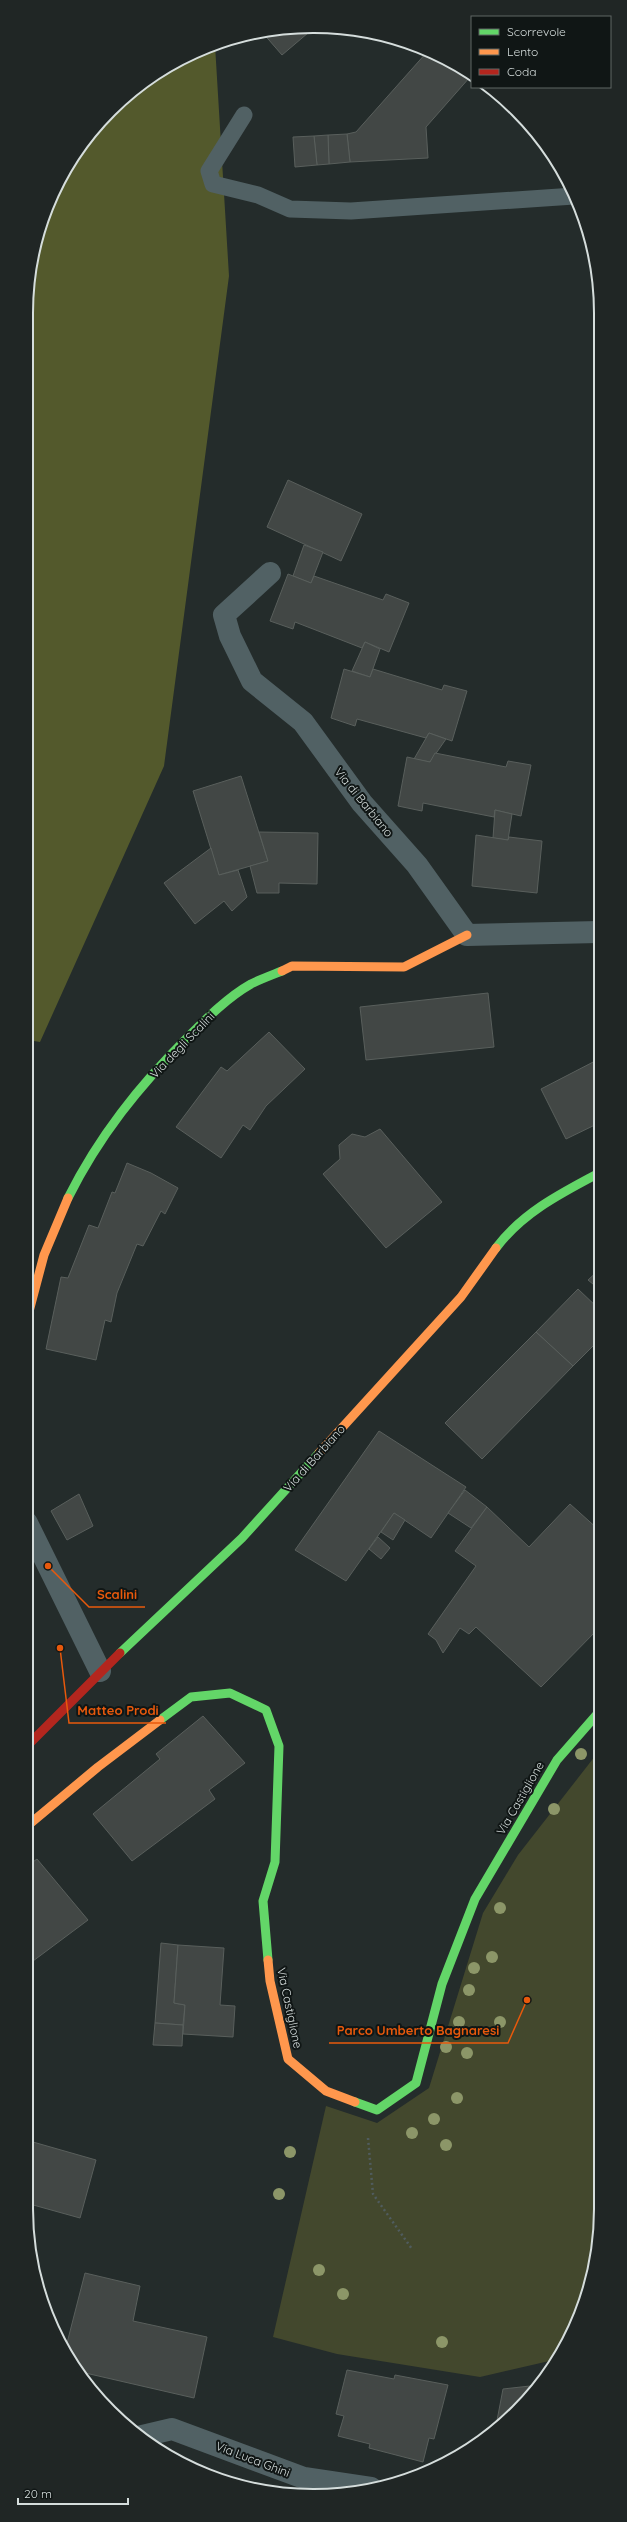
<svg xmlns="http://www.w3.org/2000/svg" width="627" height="2522" viewBox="0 0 627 2522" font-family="Quicksand,sans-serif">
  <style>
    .green { fill: #43482d }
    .forest { fill: #53592c }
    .building { fill: #424745; stroke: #595f5c }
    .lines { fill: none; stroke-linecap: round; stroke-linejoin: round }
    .path { stroke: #505c5e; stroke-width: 2.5; stroke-dasharray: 2 3; stroke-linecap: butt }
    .lane { stroke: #516164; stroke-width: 17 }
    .street { stroke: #516164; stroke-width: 22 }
    .fast { stroke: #63d668; stroke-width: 9 }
    .slow { stroke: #ff974d; stroke-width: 9 }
    .jam { stroke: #b3261e; stroke-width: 9 }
    .tree { fill: #8c9668 }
    .labels { text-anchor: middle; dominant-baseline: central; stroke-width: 4; stroke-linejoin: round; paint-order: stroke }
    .street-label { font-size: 12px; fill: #d5dddc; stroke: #101615 }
    .rim { fill: none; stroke: #d5dddc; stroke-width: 2 }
    .leader { fill: none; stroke: #e8590c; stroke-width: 1.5 }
    .callout-dot { fill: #e8590c; stroke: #101615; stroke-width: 1.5 }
    .callout-label { font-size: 13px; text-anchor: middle; font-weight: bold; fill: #e8590c; stroke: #101615; stroke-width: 4; stroke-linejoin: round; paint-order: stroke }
  </style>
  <rect width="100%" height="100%" fill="#242c2b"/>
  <polygon class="green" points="599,1751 599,2246 586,2301 562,2352 558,2359 480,2377 337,2354 273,2337 326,2106 377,2123 429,2088 483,1913 518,1855"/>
  <path class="forest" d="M215,45L229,276L164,766L40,1042L28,1040V276C33,258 35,237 42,220C73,138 133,76 215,45Z"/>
  <g class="building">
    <polygon points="295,27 315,27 282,55 262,32"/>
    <polygon points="427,52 441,56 470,77 426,127 428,158 350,162 347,134 356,132"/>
    <polygon points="347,134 350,162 329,164 328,135"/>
    <polygon points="328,135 329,164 317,165 314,136"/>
    <polygon points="314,136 317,165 295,167 293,137"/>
    <polygon points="288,480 362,514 341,561 267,527"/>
    <polygon points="304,545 323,552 311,583 293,576"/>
    <polygon points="288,574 311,583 314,576 383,600 386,594 409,603 389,652 365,642 362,648 295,622 293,629 270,621"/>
    <polygon points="365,642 380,649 370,677 352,671"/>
    <polygon points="344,669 370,677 373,669 442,690 444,685 467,691 452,741 429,733 426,738 357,719 355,726 331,718"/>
    <polygon points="429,733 446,739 430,762 414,759"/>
    <polygon points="435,753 506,767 508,761 531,765 521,816 495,810 494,817 423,803 422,811 398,806 407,757 430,762"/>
    <polygon points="241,776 268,861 219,875 193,791"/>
    <polygon points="495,810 512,814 508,840 493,838"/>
    <polygon points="259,832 318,833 317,884 279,883 279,893 257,893 250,866 268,861"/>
    <polygon points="476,835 508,840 509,837 542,841 537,893 472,886"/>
    <polygon points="211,848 219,875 238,870 247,897 232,911 224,901 195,924 164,883"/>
    <polygon points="488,993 494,1047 366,1060 360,1007"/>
    <polygon points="269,1032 305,1069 266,1106 250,1130 243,1125 221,1158 176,1127 221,1067 227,1071"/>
    <polygon points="599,1059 599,1123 566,1139 541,1089"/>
    <polygon points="380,1129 442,1202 386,1248 323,1174 340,1159 339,1145 352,1134 365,1137"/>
    <polygon points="127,1163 151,1173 178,1188 165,1214 161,1211 143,1246 137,1244 117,1293 111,1322 105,1320 96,1360 46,1349 61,1277 68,1278 89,1225 98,1228 112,1192 115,1193"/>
    <polygon points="599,1270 599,1289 588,1280"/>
    <polygon points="578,1289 599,1309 599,1340 573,1366 536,1332"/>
    <polygon points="536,1332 573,1366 482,1459 445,1423"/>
    <polygon points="379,1431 466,1487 431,1538 394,1513 346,1581 295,1550"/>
    <polygon points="465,1490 487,1507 471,1528 448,1513"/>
    <polygon points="79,1494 93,1526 67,1540 51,1511"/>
    <polygon points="570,1504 599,1530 599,1628 541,1687 476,1627 469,1634 460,1628 443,1653 436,1640 428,1634 476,1566 455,1551 487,1507 529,1547"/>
    <polygon points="394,1513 405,1520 393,1540 381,1532"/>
    <polygon points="378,1537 390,1548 381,1559 369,1549"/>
    <polygon points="203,1716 245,1763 209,1790 215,1799 132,1861 93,1814 160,1759 156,1754"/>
    <polygon points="37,1859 88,1920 29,1964 26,1960 26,1867"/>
    <polygon points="161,1943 178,1945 174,2003 185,2005 183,2025 155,2023"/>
    <polygon points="178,1945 224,1948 220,2005 235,2006 233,2037 183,2034 185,2005 174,2003"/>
    <polygon points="155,2023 183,2025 182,2046 153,2045"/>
    <polygon points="26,2140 96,2160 80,2218 26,2203"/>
    <polygon points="85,2273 140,2286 133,2321 207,2337 194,2398 81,2372 66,2347"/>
    <polygon points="347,2370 394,2379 395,2375 448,2385 434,2439 429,2438 423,2462 369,2448 370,2444 338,2436 344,2416 336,2414"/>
    <polygon points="539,2385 530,2398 495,2431 503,2389"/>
  </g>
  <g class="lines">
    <polyline class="path" points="368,2138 373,2194 412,2249"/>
    <polyline class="lane" points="244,115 209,171 213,184 258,195 290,209 351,211 574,196"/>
    <g class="street">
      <polyline points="270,573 224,615 230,636 252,681 303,722 362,803 417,865 467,935 599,932"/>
      <polyline points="27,1523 100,1671"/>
      <polyline points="138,2437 172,2429 304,2478 371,2488"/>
    </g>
    <g class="fast">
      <path d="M68,1198C99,1136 139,1086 188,1037C207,1018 228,997 251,984C261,979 272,975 282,971"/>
      <path d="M496,1248C522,1213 561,1193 599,1173"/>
      <polyline points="120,1653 242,1538 319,1453"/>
      <polyline points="160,1720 191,1697 230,1693 266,1710 279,1746 275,1862 263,1901 268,1960"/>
      <polyline points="355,2102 377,2110 416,2083 442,1984 475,1899 557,1760 599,1712"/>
    </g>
    <g class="slow">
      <polyline points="282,971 292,966 404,967 467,935"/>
      <polyline points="27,1319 44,1255 68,1198"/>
      <polyline points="319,1453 461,1297 496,1248"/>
      <polyline points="26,1827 98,1767 160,1720"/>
      <polyline points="268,1960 270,1981 288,2059 326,2091 355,2102"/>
    </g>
    <polyline class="jam" points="27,1746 120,1653"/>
  </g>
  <g class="tree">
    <circle cx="581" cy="1754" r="6"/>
    <circle cx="554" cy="1809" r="6"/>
    <circle cx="500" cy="1908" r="6"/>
    <circle cx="492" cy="1957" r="6"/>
    <circle cx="474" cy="1968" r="6"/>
    <circle cx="469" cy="1990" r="6"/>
    <circle cx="459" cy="2022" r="6"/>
    <circle cx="500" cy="2022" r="6"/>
    <circle cx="446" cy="2047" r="6"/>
    <circle cx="467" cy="2053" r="6"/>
    <circle cx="457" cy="2098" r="6"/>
    <circle cx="434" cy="2119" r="6"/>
    <circle cx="412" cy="2133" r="6"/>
    <circle cx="446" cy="2145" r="6"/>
    <circle cx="290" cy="2152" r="6"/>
    <circle cx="279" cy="2194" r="6"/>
    <circle cx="319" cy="2270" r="6"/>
    <circle cx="343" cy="2294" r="6"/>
    <circle cx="442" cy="2342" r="6"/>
  </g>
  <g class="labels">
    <g class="street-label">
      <text transform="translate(364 802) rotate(51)">Via di Barbiano</text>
      <text transform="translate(182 1045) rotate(-46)">Via degli Scalini</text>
      <text transform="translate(314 1458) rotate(-48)">Via di Barbiano</text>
      <text transform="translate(520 1798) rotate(-60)">Via Castiglione</text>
      <text transform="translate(290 2008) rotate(78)">Via Castiglione</text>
      <text transform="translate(253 2459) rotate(21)">Via Luca Ghini</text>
    </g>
  </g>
  <path d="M0 0H627V2522H0ZM313 33H314A280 280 0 0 1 594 313V2209A280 280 0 0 1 314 2489H313A280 280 0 0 1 33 2209V313A280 280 0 0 1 313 33Z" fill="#202625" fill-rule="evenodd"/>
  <path class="rim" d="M313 33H314A280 280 0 0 1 594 313V2209A280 280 0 0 1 314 2489H313A280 280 0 0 1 33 2209V313A280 280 0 0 1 313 33Z"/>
  <path class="leader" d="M48 1566L89 1607H145M60 1648L69 1723H166M527 2000L508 2043H329"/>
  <g class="callout-dot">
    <circle cx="48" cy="1566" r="4"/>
    <circle cx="60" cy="1648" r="4"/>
    <circle cx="527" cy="2000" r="4"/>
  </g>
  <g class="callout-label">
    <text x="117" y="1599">Scalini</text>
    <text x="118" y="1715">Matteo Prodi</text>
    <text x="418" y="2035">Parco Umberto Bagnaresi</text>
  </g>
  <rect x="471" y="16" width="140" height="72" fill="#101615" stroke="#5f6665"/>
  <rect x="479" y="29" width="20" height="6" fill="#63d668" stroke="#5f6665"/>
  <text x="507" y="36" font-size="12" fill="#d5dddc">Scorrevole</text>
  <rect x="479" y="49" width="20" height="6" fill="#ff974d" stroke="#5f6665"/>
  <text x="507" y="56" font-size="12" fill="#d5dddc">Lento</text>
  <rect x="479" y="69" width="20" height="6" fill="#b3261e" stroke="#5f6665"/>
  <text x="507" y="76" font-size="12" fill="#d5dddc">Coda</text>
  <path d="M18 2498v6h110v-6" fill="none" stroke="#d5dddc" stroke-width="2"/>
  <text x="24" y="2498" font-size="12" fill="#d5dddc" stroke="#101615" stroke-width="3" paint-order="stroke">20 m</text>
</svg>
